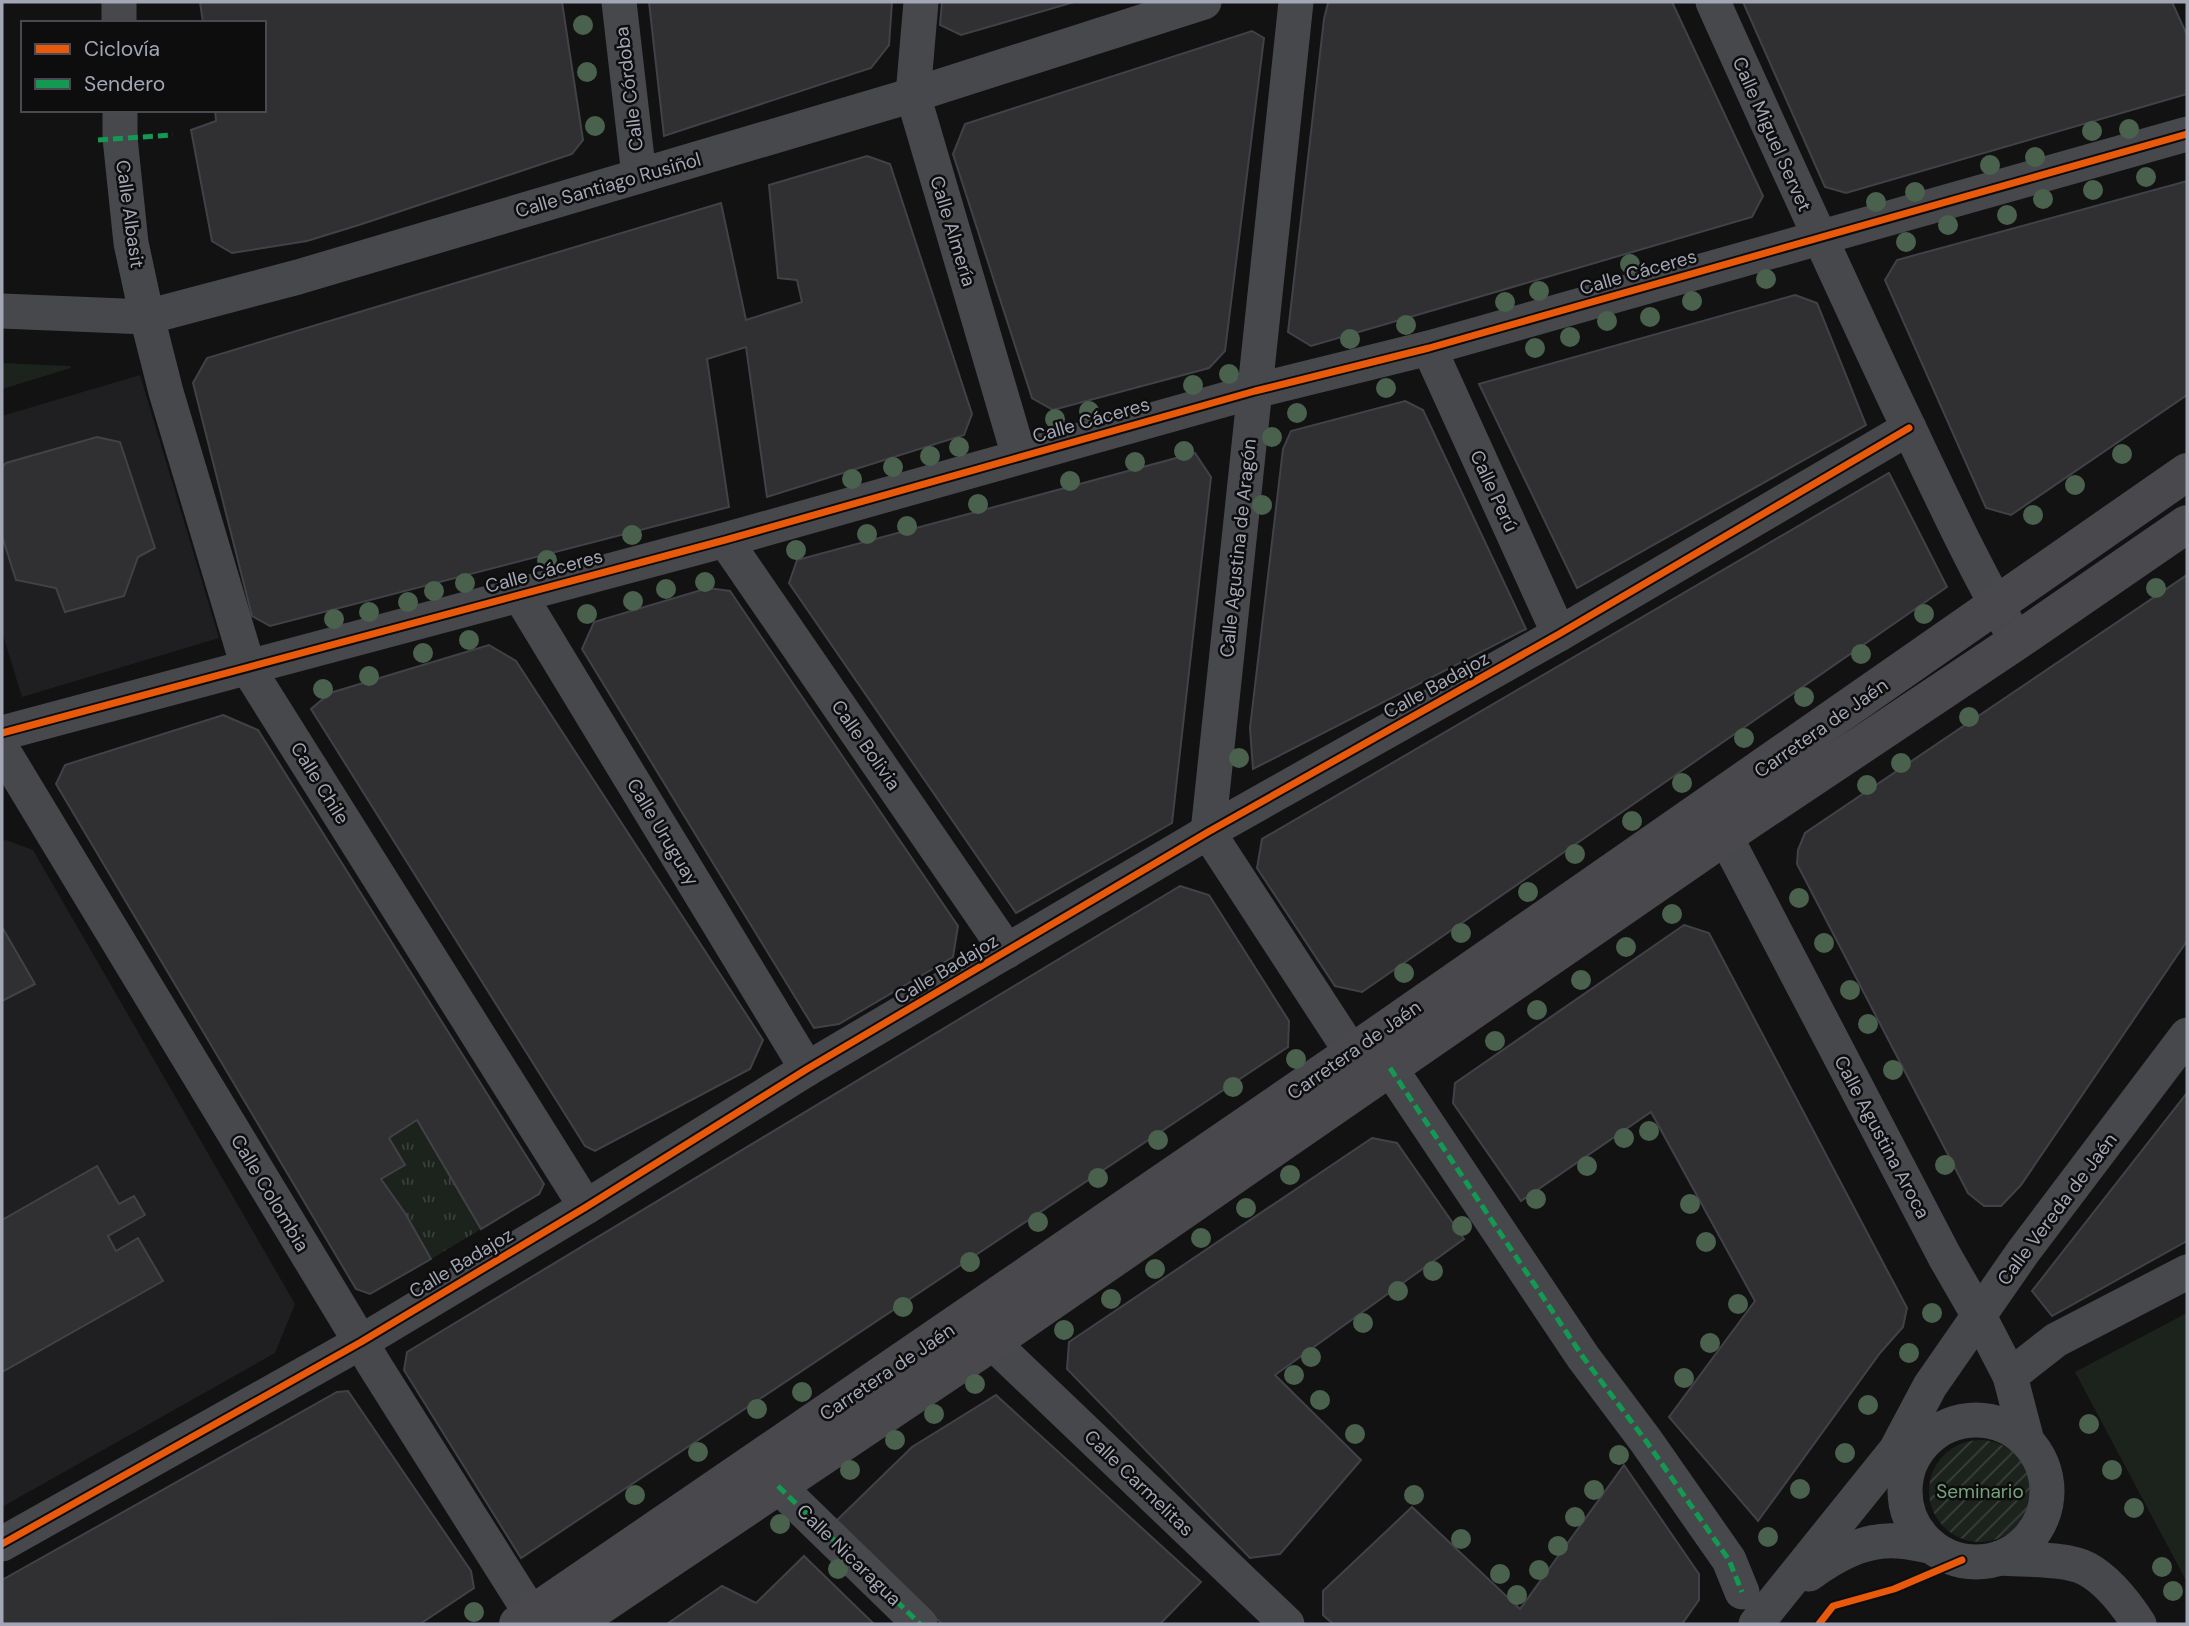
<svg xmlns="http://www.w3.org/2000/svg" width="2189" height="1626" viewBox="0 0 2189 1626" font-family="'DM Sans',sans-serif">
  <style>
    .built { fill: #1f1f21 }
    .grass { fill: url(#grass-tufts) }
    .park { fill: #1c231d }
    .garden { fill: url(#garden-furrows) }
    .building { fill: #303032; stroke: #414247; stroke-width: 2 }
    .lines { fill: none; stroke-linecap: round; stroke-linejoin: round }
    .street { stroke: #46484c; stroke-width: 35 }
    .primary { stroke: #49494d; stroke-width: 38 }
    .quiet { stroke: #139951; stroke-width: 5; stroke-dasharray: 10 5; stroke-linecap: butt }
    .cycleway-casing { stroke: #0d0d0e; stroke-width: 11 }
    .cycleway { stroke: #e8590c; stroke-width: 7 }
    .tree { fill: #4a614d }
    .labels { text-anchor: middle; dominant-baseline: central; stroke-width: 5; stroke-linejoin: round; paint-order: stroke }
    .street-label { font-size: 19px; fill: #a2a6b5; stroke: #0d0d0e }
    .park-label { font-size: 19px; fill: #77a27d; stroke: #0d0d0e }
  </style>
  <defs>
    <pattern id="grass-tufts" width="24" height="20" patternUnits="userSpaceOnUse" patternTransform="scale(1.75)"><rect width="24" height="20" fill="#1c231d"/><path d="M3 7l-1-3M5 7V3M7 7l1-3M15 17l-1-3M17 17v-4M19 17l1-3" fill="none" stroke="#3a403c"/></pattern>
    <pattern id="garden-furrows" width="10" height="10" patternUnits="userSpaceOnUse" patternTransform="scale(1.75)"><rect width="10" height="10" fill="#1c231d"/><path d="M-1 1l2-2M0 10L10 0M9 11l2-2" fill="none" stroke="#3a403c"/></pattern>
  </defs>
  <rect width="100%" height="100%" fill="#121213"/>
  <g class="built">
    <polygon points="140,375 219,638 22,697 2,632 2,416"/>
    <polygon points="6,840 33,850 295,1304 275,1353 2,1507 2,841"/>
  </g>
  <polygon class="grass" points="417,1120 481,1229 431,1259 381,1179 389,1138"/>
  <g class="park">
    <polygon points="2,363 70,366 71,368 2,389"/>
    <polygon points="2187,1313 2187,1582 2075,1372"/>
  </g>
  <circle class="garden" cx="1980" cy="1491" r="51"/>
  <g class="building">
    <polygon points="200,2 562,2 583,140 572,154 362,224 307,241 232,253 212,241 191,130 216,121 215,110 264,110 264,23 203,23"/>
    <polygon points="649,2 892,2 889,45 871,68 664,136"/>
    <polygon points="942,2 1074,2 961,35 940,25"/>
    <polygon points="1331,2 1672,2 1763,196 1752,217 1311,346 1288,332 1324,19 1328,3"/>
    <polygon points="1743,2 2172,2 2187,35 2187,94 1846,193 1825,187"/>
    <polygon points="1252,31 1264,38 1225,351 1209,368 1053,410 1032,398 953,154 965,124"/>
    <polygon points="867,156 890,164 972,414 964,435 767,497 746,347 707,359 729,507 270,626 252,616 193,383 207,358 721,203 746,320 802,302 797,280 778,278 769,185"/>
    <polygon points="2187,181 2187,395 2011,515 1986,508 1885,280 1897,260"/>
    <polygon points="1795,295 1817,303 1866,425 1577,588 1479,384"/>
    <polygon points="1405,401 1423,410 1526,629 1253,769 1250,728 1283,449 1291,431"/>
    <polygon points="97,437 120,442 155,548 138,557 124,596 65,612 56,588 16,580 2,536 2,467 6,463"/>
    <polygon points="1195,453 1211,477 1172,823 1016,913 789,583 797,560"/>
    <polygon points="1889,473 1947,587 1362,992 1335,986 1257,868 1262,839"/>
    <polygon points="2187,575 2187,941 2021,1185 2001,1206 1984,1206 1968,1193 1797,864 1798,850 1805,833"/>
    <polygon points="708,588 730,591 958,926 953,957 839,1024 814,1028 582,649 594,622"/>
    <polygon points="489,645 516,661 763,1040 750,1069 595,1151 585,1146 311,709 330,693"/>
    <polygon points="223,715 258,730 544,1184 539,1194 481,1229 417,1120 389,1138 405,1165 381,1179 405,1213 431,1259 370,1294 356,1289 56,784 65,765"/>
    <polygon points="1180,886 1209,895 1289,1021 1288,1047 521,1558 404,1370 407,1352"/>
    <polygon points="1684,925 1709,933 1907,1308 1903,1327 1880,1353 1758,1521 1669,1417 1755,1301 1651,1112 1521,1201 1453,1103 1455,1083"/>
    <polygon points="2,927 35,984 2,1001"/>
    <polygon points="2187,1093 2187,1241 2052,1316 2032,1291"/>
    <polygon points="1372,1138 1397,1143 1464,1239 1275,1375 1361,1460 1280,1554 1250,1558 1067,1369 1069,1342"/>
    <polygon points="97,1166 119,1204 134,1196 145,1215 108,1236 116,1251 138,1238 163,1281 2,1372 2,1220"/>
    <polygon points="348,1391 471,1571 474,1588 420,1624 2,1623 2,1580 337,1392"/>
    <polygon points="996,1395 1201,1582 1160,1624 942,1624 834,1523 912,1447"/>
    <polygon points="1624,1465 1699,1574 1699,1600 1682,1624 1333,1624 1323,1615 1323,1591 1412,1507 1520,1609"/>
    <polygon points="804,1556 874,1624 667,1624 722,1586 756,1603"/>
  </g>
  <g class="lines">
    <g class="street">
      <polyline points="619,2 639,176"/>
      <polyline points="921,2 913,95 1019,456"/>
      <polyline points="1296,2 1208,832 1352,1053 1350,1081"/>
      <path d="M1713,2C1773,135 1833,267 1895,399C1934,480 1971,563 2017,641"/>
      <polyline points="119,23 119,2"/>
      <polyline points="120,110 120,138 131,243 147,317 166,392 249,670 586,1207"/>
      <polyline points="2,311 147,317 298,277 913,95 1204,2"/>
      <polyline points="1429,348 1559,634"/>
      <polyline points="725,540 1007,951"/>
      <polyline points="519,594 807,1069"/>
      <polyline points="2,733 725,540 1255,391 1429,348 2187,134"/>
      <polyline points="2,749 375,1366 532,1615 553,1624"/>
      <polyline points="1712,811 1945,1257 1979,1316 2010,1376 2027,1441"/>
      <polyline points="1390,1068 1583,1357 1646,1441 1729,1560 1742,1592"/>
      <polyline points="973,1324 1287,1624"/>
      <polyline points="2010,1376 2056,1340 2187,1272"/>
      <circle cx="1976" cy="1491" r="71"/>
      <polyline points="778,1486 920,1624"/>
      <polyline points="2,1544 361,1342 586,1207 807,1069 1208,832 1559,634 1909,428"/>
      <path d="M2000,1558C2025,1560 2066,1558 2087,1569C2109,1581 2126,1604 2139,1624"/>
      <path d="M1809,1574C1834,1556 1863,1539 1896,1541C1907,1541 1918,1544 1929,1546"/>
      <polyline points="1756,1624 1896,1450 1930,1386 2023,1252 2187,1035"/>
    </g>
    <g class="primary">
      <polyline points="518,1624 1352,1053 2187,472"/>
      <polyline points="573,1624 991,1343 1725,836 2017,641 2187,524"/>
    </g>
    <g class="quiet">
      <polyline points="98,140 173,135"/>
      <polyline points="1390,1068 1583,1357 1646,1441 1729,1560 1742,1592"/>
      <polyline points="778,1486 920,1624"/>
    </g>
    <defs>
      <g id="cycleway">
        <polyline points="2,733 725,540 1255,391 1429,348 2187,134"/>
        <polyline points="2,1544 361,1342 586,1207 807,1069 1208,832 1559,634 1909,428"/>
        <polyline points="1819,1624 1833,1606 1894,1589 1962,1560"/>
      </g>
    </defs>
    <use href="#cycleway" class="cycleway-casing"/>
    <use href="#cycleway" class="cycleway"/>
  </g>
  <g class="tree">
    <circle cx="583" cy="25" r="10"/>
    <circle cx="587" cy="72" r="10"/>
    <circle cx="595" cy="126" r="10"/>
    <circle cx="2129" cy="129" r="10"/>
    <circle cx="2092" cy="131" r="10"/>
    <circle cx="2035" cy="157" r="10"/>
    <circle cx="1990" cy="165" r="10"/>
    <circle cx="2146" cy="177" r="10"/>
    <circle cx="2093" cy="190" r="10"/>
    <circle cx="1915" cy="192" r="10"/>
    <circle cx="2043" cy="199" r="10"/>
    <circle cx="1876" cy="202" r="10"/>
    <circle cx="2007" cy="215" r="10"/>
    <circle cx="1948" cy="225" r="10"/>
    <circle cx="1906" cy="242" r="10"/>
    <circle cx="1630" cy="264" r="10"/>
    <circle cx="1766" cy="279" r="10"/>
    <circle cx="1539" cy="291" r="10"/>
    <circle cx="1692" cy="301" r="10"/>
    <circle cx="1505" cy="302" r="10"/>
    <circle cx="1650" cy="317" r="10"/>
    <circle cx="1607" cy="321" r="10"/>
    <circle cx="1406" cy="325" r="10"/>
    <circle cx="1570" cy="337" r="10"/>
    <circle cx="1350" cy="339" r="10"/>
    <circle cx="1535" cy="348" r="10"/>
    <circle cx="1229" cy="374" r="10"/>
    <circle cx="1193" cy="385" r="10"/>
    <circle cx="1386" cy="388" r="10"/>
    <circle cx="1089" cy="411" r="10"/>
    <circle cx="1297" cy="413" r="10"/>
    <circle cx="1055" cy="419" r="10"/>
    <circle cx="1272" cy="437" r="10"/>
    <circle cx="959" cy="447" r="10"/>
    <circle cx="1184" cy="451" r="10"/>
    <circle cx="2122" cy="454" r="10"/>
    <circle cx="930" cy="456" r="10"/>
    <circle cx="1135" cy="462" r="10"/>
    <circle cx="893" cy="467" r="10"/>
    <circle cx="852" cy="479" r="10"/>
    <circle cx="1070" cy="481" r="10"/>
    <circle cx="2075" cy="485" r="10"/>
    <circle cx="978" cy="504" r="10"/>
    <circle cx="1262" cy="505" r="10"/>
    <circle cx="2033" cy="515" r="10"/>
    <circle cx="907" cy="526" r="10"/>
    <circle cx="867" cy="534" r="10"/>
    <circle cx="632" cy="535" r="10"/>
    <circle cx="796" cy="550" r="10"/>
    <circle cx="547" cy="560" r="10"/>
    <circle cx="705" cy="582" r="10"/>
    <circle cx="465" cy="583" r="10"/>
    <circle cx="2156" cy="588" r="10"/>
    <circle cx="666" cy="589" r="10"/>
    <circle cx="434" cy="591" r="10"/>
    <circle cx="633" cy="601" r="10"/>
    <circle cx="408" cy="602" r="10"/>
    <circle cx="369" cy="612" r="10"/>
    <circle cx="587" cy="614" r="10"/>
    <circle cx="1924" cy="614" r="10"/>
    <circle cx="334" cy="619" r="10"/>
    <circle cx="469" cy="640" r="10"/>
    <circle cx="423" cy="653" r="10"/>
    <circle cx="1861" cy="654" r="10"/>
    <circle cx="369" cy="676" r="10"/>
    <circle cx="323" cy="689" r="10"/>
    <circle cx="1804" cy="697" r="10"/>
    <circle cx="1969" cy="717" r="10"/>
    <circle cx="1744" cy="738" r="10"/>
    <circle cx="1239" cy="758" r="10"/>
    <circle cx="1901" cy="763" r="10"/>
    <circle cx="1682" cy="783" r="10"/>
    <circle cx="1867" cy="785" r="10"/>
    <circle cx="1632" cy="821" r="10"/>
    <circle cx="1575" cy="854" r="10"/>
    <circle cx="1528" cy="892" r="10"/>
    <circle cx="1799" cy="898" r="10"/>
    <circle cx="1672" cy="914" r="10"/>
    <circle cx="1461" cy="933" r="10"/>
    <circle cx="1824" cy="943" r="10"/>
    <circle cx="1626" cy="947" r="10"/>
    <circle cx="1404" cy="973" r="10"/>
    <circle cx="1581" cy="980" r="10"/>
    <circle cx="1850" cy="990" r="10"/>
    <circle cx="1537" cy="1010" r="10"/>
    <circle cx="1868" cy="1024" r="10"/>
    <circle cx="1495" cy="1041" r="10"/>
    <circle cx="1296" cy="1059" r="10"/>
    <circle cx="1893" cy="1070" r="10"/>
    <circle cx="1233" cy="1087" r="10"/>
    <circle cx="1649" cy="1131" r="10"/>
    <circle cx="1624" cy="1138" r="10"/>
    <circle cx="1158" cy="1140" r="10"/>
    <circle cx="1945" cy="1165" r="10"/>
    <circle cx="1587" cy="1166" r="10"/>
    <circle cx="1290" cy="1175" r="10"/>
    <circle cx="1098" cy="1178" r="10"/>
    <circle cx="1536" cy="1199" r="10"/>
    <circle cx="1690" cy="1204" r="10"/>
    <circle cx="1246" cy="1208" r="10"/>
    <circle cx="1038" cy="1222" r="10"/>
    <circle cx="1462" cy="1226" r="10"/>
    <circle cx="1201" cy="1238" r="10"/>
    <circle cx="1706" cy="1242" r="10"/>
    <circle cx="970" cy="1262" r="10"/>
    <circle cx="1155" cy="1269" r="10"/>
    <circle cx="1433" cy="1271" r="10"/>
    <circle cx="1398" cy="1291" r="10"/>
    <circle cx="1111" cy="1299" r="10"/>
    <circle cx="1738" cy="1304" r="10"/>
    <circle cx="903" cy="1307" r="10"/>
    <circle cx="1932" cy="1313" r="10"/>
    <circle cx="1363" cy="1323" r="10"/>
    <circle cx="1064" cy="1330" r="10"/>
    <circle cx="1710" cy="1343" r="10"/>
    <circle cx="1909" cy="1353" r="10"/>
    <circle cx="1311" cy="1357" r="10"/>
    <circle cx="1294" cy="1375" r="10"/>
    <circle cx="1684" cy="1378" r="10"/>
    <circle cx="975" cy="1384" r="10"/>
    <circle cx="802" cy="1392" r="10"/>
    <circle cx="1320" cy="1400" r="10"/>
    <circle cx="1868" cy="1405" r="10"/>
    <circle cx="757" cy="1409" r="10"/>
    <circle cx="934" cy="1414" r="10"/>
    <circle cx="2089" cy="1424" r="10"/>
    <circle cx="1355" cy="1434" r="10"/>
    <circle cx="895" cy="1440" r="10"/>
    <circle cx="698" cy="1452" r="10"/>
    <circle cx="1845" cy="1453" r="10"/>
    <circle cx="1619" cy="1455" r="10"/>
    <circle cx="850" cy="1470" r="10"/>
    <circle cx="2112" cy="1470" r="10"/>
    <circle cx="1800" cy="1489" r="10"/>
    <circle cx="1594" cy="1490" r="10"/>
    <circle cx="635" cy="1495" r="10"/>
    <circle cx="1414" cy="1495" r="10"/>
    <circle cx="2134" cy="1508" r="10"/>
    <circle cx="1575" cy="1517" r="10"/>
    <circle cx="780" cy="1524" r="10"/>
    <circle cx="1768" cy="1537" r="10"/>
    <circle cx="1461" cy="1539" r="10"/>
    <circle cx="1558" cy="1546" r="10"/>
    <circle cx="2162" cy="1567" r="10"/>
    <circle cx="838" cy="1569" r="10"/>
    <circle cx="1539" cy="1570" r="10"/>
    <circle cx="1500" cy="1574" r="10"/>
    <circle cx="2173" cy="1591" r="10"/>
    <circle cx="1517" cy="1595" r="10"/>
    <circle cx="474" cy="1612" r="10"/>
  </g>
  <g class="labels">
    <g class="street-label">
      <text transform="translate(629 89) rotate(-97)">Calle Córdoba</text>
      <text transform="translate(1772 134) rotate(66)">Calle Miguel Servet</text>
      <text transform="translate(608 185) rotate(-16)">Calle Santiago Rusiñol</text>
      <text transform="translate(130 214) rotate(82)">Calle Albasit</text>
      <text transform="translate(953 231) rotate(73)">Calle Almería</text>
      <text transform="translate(1638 272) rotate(-16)">Calle Cáceres</text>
      <text transform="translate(1091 420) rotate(-16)">Calle Cáceres</text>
      <text transform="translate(1494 491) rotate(65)">Calle Perú</text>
      <text transform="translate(1238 548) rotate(-84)">Calle Agustina de Aragón</text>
      <text transform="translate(544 571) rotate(-15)">Calle Cáceres</text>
      <text transform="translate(1436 685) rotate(-29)">Calle Badajoz</text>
      <text transform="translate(1821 728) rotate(-35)">Carretera de Jaén</text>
      <text transform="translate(866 745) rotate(55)">Calle Bolivia</text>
      <text transform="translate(320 783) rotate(58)">Calle Chile</text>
      <text transform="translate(663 832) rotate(59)">Calle Uruguay</text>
      <text transform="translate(946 969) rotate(-31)">Calle Badajoz</text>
      <text transform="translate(1354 1050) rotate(-35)">Carretera de Jaén</text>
      <text transform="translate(1882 1137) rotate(62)">Calle Agustina Aroca</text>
      <text transform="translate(270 1193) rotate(59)">Calle Colombia</text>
      <text transform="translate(2057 1209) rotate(-53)">Calle Vereda de Jaén</text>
      <text transform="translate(461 1263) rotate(-31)">Calle Badajoz</text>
      <text transform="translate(887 1372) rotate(-34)">Carretera de Jaén</text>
      <text transform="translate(1139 1483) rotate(44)">Calle Carmelitas</text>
      <text transform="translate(849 1555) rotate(44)">Calle Nicaragua</text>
    </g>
    <g class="park-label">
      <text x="1980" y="1491">Seminario</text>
    </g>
  </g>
  <rect width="2189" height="1626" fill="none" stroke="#a2a6b5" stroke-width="7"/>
  <rect x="21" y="21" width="245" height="91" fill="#0d0d0e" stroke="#494a51" stroke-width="2"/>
  <rect x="35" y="44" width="35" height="10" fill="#e8590c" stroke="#494a51" stroke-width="2"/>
  <text x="84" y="56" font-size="21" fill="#a2a6b5">Ciclovía</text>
  <rect x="35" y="79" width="35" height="10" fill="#139951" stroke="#494a51" stroke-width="2"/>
  <text x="84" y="91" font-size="21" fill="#a2a6b5">Sendero</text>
</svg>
